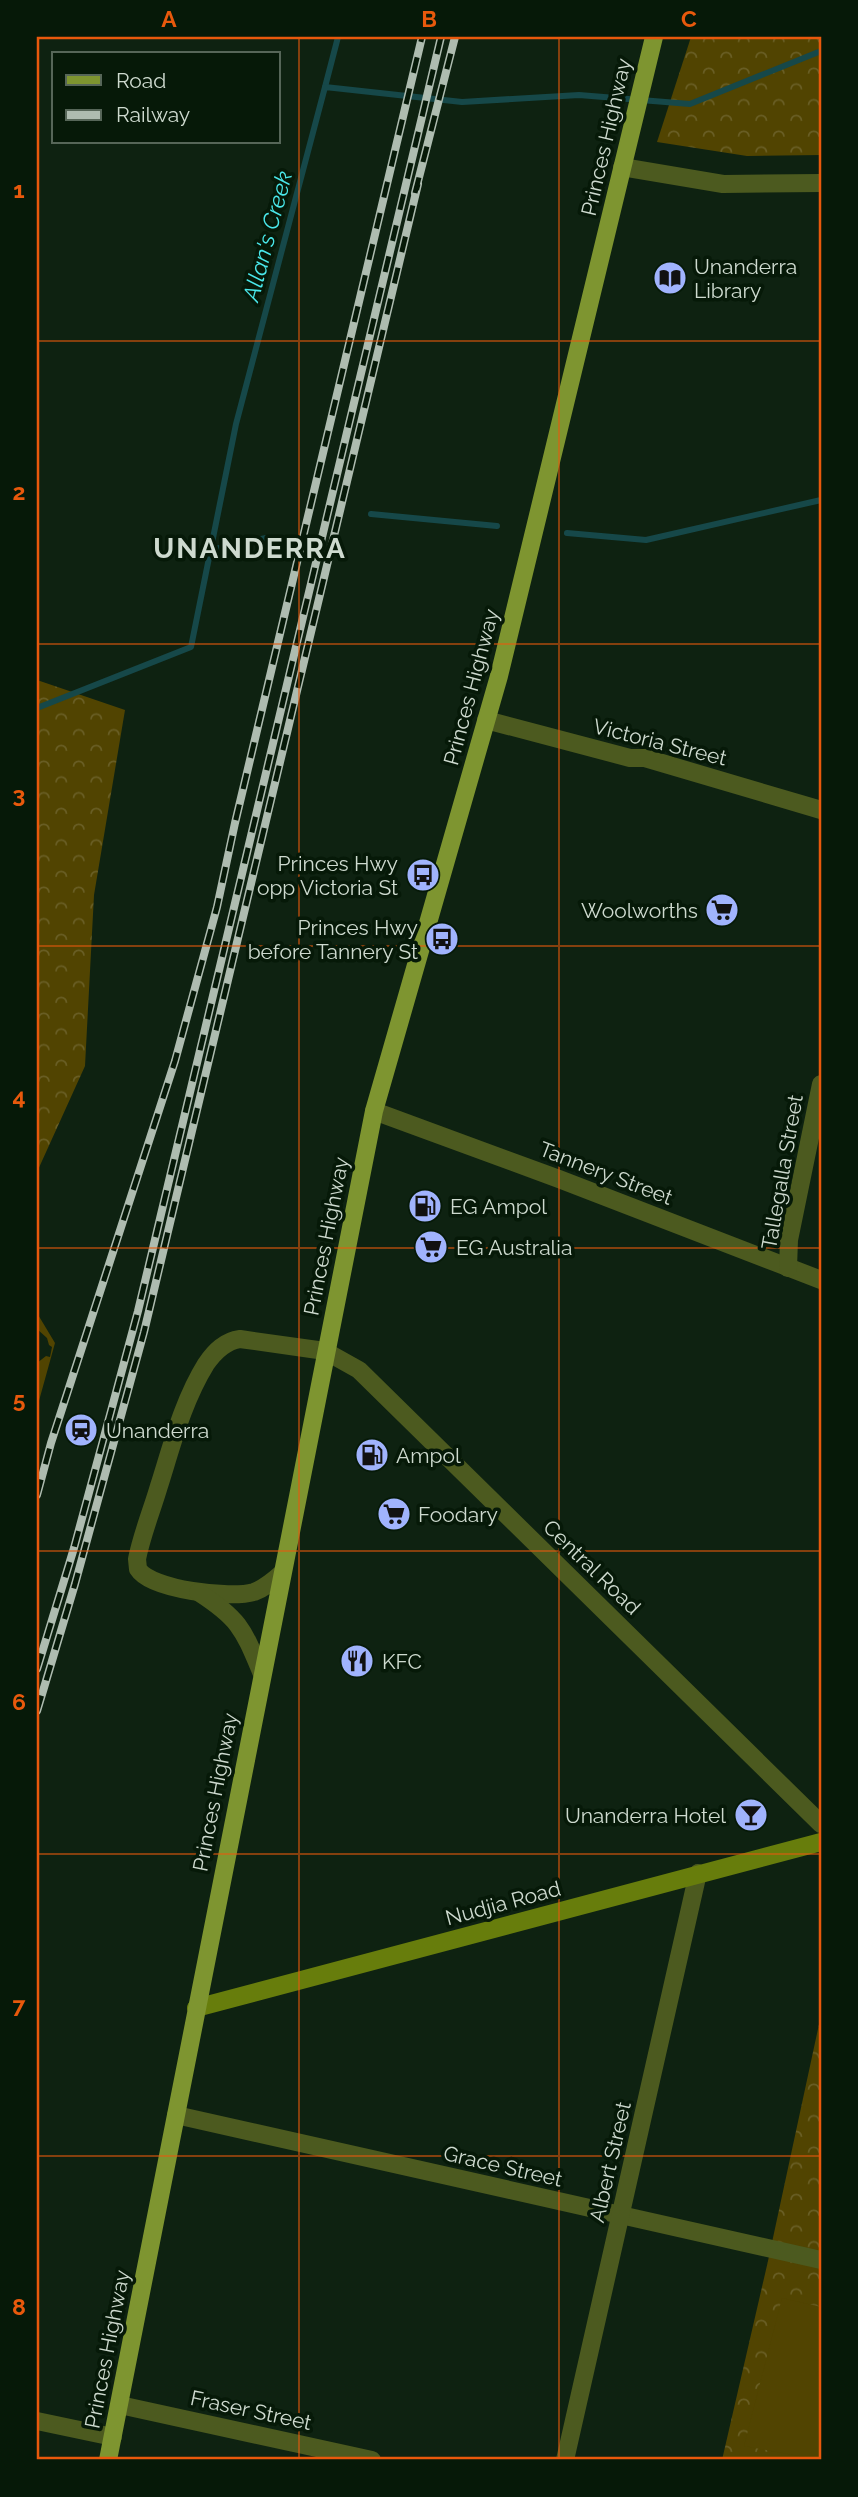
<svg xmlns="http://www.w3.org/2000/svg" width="858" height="2497" viewBox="0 0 858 2497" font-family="Raleway,sans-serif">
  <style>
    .forest { fill: url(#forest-crowns) }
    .garden { fill: #514401 }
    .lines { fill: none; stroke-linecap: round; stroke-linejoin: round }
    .stream { stroke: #164849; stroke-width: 6 }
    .minor { stroke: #4c5a1f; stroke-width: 18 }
    .tertiary { stroke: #4c5a1f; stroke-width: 18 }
    .secondary { stroke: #677d0c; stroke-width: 18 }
    .primary { stroke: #7e9530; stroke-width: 18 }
    .rail-casing { stroke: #aebcb0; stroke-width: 8 }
    .rail { stroke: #061908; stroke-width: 5; stroke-dasharray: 16; stroke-linecap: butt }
    .grid { fill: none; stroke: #e8590c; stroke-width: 2; stroke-opacity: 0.55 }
    .labels { text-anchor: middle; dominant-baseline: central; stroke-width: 7; stroke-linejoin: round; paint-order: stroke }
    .street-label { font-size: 21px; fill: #cedacf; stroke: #061908 }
    .poi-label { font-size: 21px; fill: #cedacf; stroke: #061908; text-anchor: start }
    .water-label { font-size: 23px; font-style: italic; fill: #4ae8eb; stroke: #061908 }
    .district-label { font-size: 28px; font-weight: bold; letter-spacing: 2px; fill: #cedacf; stroke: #061908 }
    .neatline { fill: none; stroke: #e8590c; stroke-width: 2.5 }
    .grid-label { font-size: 23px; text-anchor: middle; font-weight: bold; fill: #e8590c }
  </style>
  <defs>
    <pattern id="forest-crowns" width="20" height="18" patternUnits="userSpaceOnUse" patternTransform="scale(1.75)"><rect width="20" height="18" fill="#514401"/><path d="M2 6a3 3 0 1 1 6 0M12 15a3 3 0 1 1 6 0" fill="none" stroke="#695e25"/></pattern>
  </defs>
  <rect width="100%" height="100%" fill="#0e2211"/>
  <g class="forest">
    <polygon points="691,37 821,37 821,155 747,156 657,142"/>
    <polygon points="37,680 125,710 94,895 85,1066 37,1172"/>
    <polygon points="821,2015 821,2460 722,2460 768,2261"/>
  </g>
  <g class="garden">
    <polygon points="37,1313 55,1343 37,1408 37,1363 46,1356 50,1357 52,1347 49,1345 47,1338 37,1329"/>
    <polygon points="782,2298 821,2307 821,2460 744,2446"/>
  </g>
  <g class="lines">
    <g class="stream">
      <polyline points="325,87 338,37"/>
      <polyline points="371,514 497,526"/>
      <polyline points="567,533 646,540 821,500"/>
      <polyline points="210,550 266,538"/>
      <polyline points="37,708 191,647 236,424 325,87 462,102 579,95 690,104 821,51"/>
    </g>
    <g class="minor">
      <polyline points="622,167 723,184 821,183"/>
      <polyline points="486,720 630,758 645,758 821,810"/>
      <polyline points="374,1111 559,1179 821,1280"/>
      <polyline points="788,1268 789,1240 821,1084"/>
      <path d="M282,1573C273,1581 265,1588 254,1592C231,1599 151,1590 138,1569L137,1559C142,1534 152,1510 159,1486C172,1445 183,1401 206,1364C215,1351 225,1341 240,1339L325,1351"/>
      <path d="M198,1592C240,1619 243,1629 262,1674"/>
      <polyline points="176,2115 821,2260"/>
      <polyline points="120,2405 372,2460"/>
      <polyline points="37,2421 113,2437"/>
      <polyline points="565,2460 698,1873"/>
    </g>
    <polyline class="tertiary" points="325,1351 359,1370 821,1824"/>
    <polyline class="secondary" points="196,2008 821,1842"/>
    <polyline class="primary" points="108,2460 374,1111 499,676 654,37"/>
    <defs>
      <g id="rail">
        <polyline points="415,193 455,37"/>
        <polyline points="37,1495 51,1443 175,1061 217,907 235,823 422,37"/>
        <polyline points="37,1669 74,1548 138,1311 441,37"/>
        <polyline points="37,1711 75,1584 144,1332 418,184"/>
      </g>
    </defs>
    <use href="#rail" class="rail-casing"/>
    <use href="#rail" class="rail"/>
  </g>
  <path class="grid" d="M299,37V2460M559,37V2460M37,341H821M37,644H821M37,946H821M37,1248H821M37,1551H821M37,1854H821M37,2156H821"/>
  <defs>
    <symbol id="library-disc" viewBox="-11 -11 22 22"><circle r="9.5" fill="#a0b3fd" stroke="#061908"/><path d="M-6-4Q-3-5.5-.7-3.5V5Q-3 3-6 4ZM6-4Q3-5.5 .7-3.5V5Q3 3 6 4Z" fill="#111"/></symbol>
    <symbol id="bus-disc" viewBox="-11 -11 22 22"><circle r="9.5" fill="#a0b3fd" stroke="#061908"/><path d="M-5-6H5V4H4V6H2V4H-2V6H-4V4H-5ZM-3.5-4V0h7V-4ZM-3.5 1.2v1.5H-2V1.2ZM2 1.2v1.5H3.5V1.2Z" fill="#111"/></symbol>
    <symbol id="supermarket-disc" viewBox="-11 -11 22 22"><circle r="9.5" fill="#a0b3fd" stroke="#061908"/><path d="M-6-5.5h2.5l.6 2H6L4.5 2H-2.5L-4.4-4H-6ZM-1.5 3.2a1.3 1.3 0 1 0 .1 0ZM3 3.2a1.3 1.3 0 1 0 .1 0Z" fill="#111"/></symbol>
    <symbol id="fuel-disc" viewBox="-11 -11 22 22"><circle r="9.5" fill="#a0b3fd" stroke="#061908"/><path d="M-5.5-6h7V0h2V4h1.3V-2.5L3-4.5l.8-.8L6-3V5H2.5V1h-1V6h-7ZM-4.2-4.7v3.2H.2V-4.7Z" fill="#111"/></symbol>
    <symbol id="station-disc" viewBox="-11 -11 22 22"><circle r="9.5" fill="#a0b3fd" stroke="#061908"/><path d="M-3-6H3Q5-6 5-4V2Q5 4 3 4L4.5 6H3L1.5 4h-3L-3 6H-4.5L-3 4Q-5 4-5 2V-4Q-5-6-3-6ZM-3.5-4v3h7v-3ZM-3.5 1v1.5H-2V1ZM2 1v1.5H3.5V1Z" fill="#111"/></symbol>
    <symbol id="restaurant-disc" viewBox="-11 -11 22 22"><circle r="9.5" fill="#a0b3fd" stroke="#061908"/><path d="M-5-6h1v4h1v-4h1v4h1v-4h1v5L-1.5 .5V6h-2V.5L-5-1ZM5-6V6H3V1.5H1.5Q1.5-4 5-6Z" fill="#111"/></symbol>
    <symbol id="bar-disc" viewBox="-11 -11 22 22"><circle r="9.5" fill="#a0b3fd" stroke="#061908"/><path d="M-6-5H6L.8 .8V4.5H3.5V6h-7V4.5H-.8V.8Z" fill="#111"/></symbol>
  </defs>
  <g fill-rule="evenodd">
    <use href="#library-disc" x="651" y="259" width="38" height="38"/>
    <use href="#bus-disc" x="404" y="856" width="38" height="38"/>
    <use href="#supermarket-disc" x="703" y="891" width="38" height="38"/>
    <use href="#bus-disc" x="423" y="920" width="38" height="38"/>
    <use href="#fuel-disc" x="406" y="1187" width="38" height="38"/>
    <use href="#supermarket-disc" x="412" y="1228" width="38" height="38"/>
    <use href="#station-disc" x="62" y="1411" width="38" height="38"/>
    <use href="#fuel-disc" x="353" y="1436" width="38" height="38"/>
    <use href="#supermarket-disc" x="375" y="1495" width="38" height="38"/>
    <use href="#restaurant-disc" x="338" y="1642" width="38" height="38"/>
    <use href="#bar-disc" x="732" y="1796" width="38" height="38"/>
  </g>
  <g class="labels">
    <g class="street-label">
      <text transform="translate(606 137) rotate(-77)">Princes Highway</text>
      <text transform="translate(471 687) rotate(-75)">Princes Highway</text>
      <text transform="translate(660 742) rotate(14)">Victoria Street</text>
      <text transform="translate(782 1172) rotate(-80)">Tallegalla Street</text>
      <text transform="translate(606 1173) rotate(21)">Tannery Street</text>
      <text transform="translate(326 1236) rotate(-79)">Princes Highway</text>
      <text transform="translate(592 1567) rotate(44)">Central Road</text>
      <text transform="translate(215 1792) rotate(-79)">Princes Highway</text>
      <text transform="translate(503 1903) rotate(-15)">Nudjia Road</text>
      <text transform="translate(610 2162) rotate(-77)">Albert Street</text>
      <text transform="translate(503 2166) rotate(13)">Grace Street</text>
      <text transform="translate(107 2349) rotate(-79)">Princes Highway</text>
      <text transform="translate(251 2410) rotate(12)">Fraser Street</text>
    </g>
    <g class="poi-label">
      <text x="694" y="266">Unanderra<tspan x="694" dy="24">Library</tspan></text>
      <text x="398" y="863" text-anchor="end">Princes Hwy<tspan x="398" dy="24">opp Victoria St</tspan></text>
      <text x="698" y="910" text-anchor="end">Woolworths</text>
      <text x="418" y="927" text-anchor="end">Princes Hwy<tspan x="418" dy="24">before Tannery St</tspan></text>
      <text x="450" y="1206">EG Ampol</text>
      <text x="456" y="1247">EG Australia</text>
      <text x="106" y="1430">Unanderra</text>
      <text x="396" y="1455">Ampol</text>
      <text x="418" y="1514">Foodary</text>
      <text x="382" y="1661">KFC</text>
      <text x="726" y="1815" text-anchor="end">Unanderra Hotel</text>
    </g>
    <g class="water-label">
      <text transform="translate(267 236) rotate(-75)">Allan's Creek</text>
    </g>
    <g class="district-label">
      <text x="250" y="548">UNANDERRA</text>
    </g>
  </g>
  <rect width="858" height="2497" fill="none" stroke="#061908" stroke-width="77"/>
  <rect x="52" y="52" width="228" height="91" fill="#061908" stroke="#566658" stroke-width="2"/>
  <rect x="66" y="75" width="35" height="10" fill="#7e9530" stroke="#566658" stroke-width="2"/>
  <text x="116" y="88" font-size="21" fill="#cedacf">Road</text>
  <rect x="66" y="110" width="35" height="10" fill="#aebcb0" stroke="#566658" stroke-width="2"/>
  <text x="116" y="122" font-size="21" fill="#cedacf">Railway</text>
  <rect x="38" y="38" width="782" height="2420" class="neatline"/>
  <g class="grid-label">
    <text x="169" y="27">A</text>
    <text x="429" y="27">B</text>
    <text x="689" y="27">C</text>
    <text x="19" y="198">1</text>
    <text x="19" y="500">2</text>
    <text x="19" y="803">3</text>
    <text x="19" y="1105">4</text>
    <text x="19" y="1408">5</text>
    <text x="19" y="1710">6</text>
    <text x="19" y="2013">7</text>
    <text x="19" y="2315">8</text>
  </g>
</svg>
